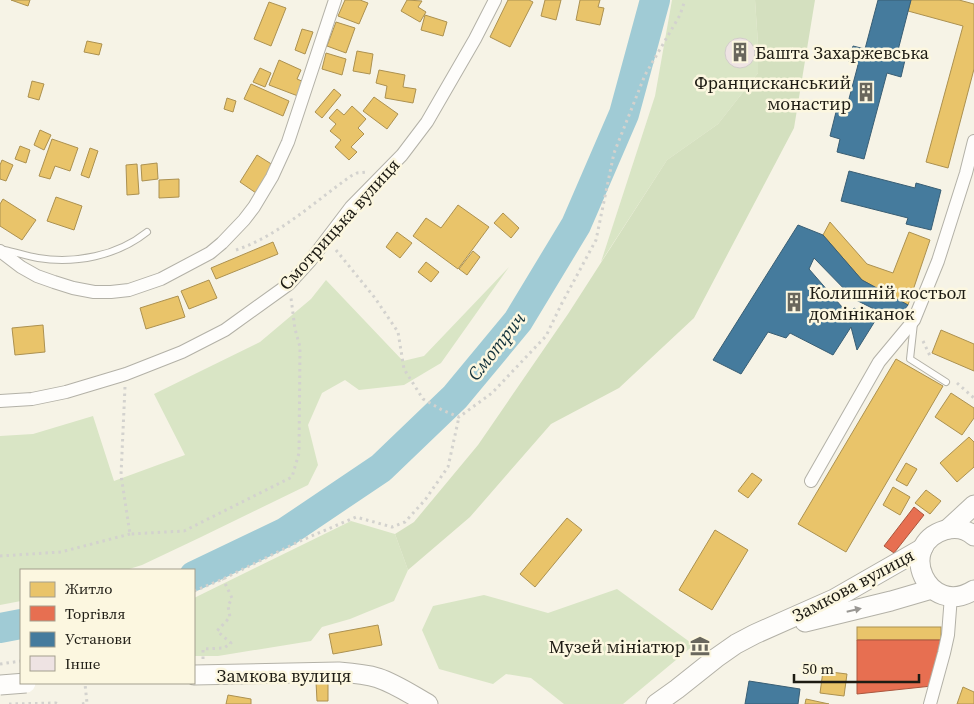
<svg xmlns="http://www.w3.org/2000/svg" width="974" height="704" viewBox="0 0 974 704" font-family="'Source Serif 4',serif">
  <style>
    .green { fill: #d9e5c5 }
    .forest { fill: #d4e0bf }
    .homes { fill: #e9c46a; stroke: #ac9150 }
    .shops { fill: #e76f51; stroke: #aa563e }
    .public { fill: #457b9d; stroke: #395e74 }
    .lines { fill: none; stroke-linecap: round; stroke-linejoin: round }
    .river { stroke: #a0cbd5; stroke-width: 30 }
    .building { fill: #eee3e3; stroke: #d2cdca }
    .service-casing { stroke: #b3b1a7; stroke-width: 8 }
    .minor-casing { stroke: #b3b1a7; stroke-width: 14 }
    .secondary-casing { stroke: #b3b1a7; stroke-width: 21 }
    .path { stroke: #d3d2ce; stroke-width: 3; stroke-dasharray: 2.5 4; stroke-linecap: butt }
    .service { stroke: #fefdfb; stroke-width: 6 }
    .minor { stroke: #fefdfb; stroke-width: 12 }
    .secondary { stroke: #fefdfb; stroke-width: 19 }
    .secondary-bridge-casing { stroke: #b3b1a7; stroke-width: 21; stroke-linecap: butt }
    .secondary-bridge { stroke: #fefdfb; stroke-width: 19 }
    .oneway { fill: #999793 }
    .labels { text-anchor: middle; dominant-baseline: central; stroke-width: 5; stroke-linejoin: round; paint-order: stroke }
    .poi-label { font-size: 18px; fill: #1d1b13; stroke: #fcf7e0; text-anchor: start }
    .street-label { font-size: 18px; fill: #1d1b13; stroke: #fcf7e0 }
    .water-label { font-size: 19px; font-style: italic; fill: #14333c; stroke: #fcf7e0 }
  </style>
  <rect width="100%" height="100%" fill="#f6f3e6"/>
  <g class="green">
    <polygon points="672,0 755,0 758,44 758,73 718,124 667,160 601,262 655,96"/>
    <polygon points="509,267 441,363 404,385 359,390 345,380 322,393 308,425 318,465 308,485 199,538 142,565 126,570 21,570 21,601 0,605 0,436 33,434 93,416 114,481 185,455 154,394 260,342 311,299 326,280 403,361 424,356"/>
    <polygon points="351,521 395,534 408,570 394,601 350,619 322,627 311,641 218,656 194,656 194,598"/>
    <polygon points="617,589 694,645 623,704 564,704 531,678 506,674 493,684 439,669 422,630 433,606 484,595 548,613"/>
  </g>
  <polygon class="forest" points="755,0 815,0 794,128 694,318 619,388 551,424 470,517 408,570 395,534 414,522 478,445 568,314 667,160 718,124 758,73 758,44"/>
  <g class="homes">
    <polygon points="11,0 30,0 28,6"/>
    <polygon points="345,0 360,0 368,3 359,24 338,16"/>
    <polygon points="407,0 422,1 418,7 426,12 420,22 401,11"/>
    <polygon points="508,0 529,0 533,2 510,47 490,37"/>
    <polygon points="545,0 561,0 556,20 541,16"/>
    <polygon points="580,0 600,0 598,7 604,8 600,25 576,20"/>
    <polygon points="911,0 959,0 974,4 974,69 948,168 926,162 963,26 908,11"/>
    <polygon points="269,2 286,8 271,46 254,39"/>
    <polygon points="425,15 447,22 443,36 421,30"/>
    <polygon points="336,22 355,28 346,53 327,46"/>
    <polygon points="302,29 313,32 305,54 295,50"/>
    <polygon points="87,41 102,44 99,55 84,52"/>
    <polygon points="357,51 373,54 370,74 353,71"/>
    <polygon points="326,53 346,59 342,75 322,69"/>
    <polygon points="279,60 301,70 297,79 304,82 298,96 269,85"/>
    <polygon points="260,68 271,73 265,87 253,82"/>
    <polygon points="379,70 405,75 403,87 416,89 413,103 385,98 387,86 376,83"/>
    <polygon points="32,81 44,84 39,100 28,97"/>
    <polygon points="251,84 289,101 283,116 244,99"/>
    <polygon points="334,89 341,95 322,118 315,112"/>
    <polygon points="374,97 398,114 387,129 363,111"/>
    <polygon points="227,98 236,101 233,112 224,109"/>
    <polygon points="352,106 366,119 358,128 364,134 351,147 357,152 349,160 335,147 341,140 330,131 336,124 329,118 337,109 344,115"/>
    <polygon points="40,130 51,135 44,150 34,145"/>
    <polygon points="52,139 78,148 70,171 55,166 50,179 39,176"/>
    <polygon points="20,146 30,150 26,163 15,159"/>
    <polygon points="90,148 98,151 89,178 81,175"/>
    <polygon points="257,155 273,165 256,193 240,182"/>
    <polygon points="2,160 13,165 6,181 0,179 0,165"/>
    <polygon points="157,163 158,179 142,181 141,165"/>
    <polygon points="137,164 139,194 127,195 126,165"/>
    <polygon points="179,179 179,197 159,198 159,180"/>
    <polygon points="56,197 82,206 74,230 47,221"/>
    <polygon points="3,199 36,220 22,240 0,226 0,204"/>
    <polygon points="458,205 489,227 458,269 413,236 426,218 441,228"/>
    <polygon points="503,213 519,228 511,238 494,223"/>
    <polygon points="830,222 867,264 893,273 909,232 930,240 908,305 862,280 823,235"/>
    <polygon points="397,232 412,243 400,258 386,247"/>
    <polygon points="273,242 278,254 216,279 211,268"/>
    <polygon points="473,251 480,257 467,275 459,269"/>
    <polygon points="426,262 439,272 431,282 418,272"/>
    <polygon points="209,280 217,298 189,309 181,291"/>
    <polygon points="178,296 185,317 146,329 140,308"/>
    <polygon points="43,325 45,352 15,355 12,328"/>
    <polygon points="941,330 974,344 974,371 932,353"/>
    <polygon points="896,359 943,386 846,552 798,524"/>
    <polygon points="951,393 974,408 974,418 962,435 935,417"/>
    <polygon points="969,437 974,442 974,467 957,482 940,463"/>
    <polygon points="906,463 917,469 907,486 896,480"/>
    <polygon points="752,473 762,480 748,498 738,491"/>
    <polygon points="893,487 910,497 900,515 883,505"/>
    <polygon points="926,490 941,501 930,514 915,503"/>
    <polygon points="567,518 582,530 535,587 520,574"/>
    <polygon points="715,530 748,550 712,610 679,590"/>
    <polygon points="378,625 382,645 333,654 329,634"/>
    <rect x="857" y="627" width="84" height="13"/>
    <polygon points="823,671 847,674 844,696 820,693"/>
    <polygon points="316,682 328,682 328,701 317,701"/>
    <polygon points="963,687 974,692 974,704 957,704"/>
    <polygon points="228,695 251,699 251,704 226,704"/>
    <polygon points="806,699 829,704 805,704"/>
  </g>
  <g class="shops">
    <polygon points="914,507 924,515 894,553 884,546"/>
    <polygon points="857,640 941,640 932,686 857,694"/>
  </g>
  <g class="public">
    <polygon points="878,0 911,0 896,58 905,60 901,77 887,73 864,159 837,152 840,139 830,136 837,108 846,110 858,65 849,62 853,46 865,49"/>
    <polygon points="849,171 915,188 916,183 941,190 931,230 906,224 908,218 841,201"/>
    <polygon points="798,225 823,235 862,280 908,305 896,320 854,299 814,258 809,269 849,315 854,308 875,321 857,350 851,327 833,355 790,333 786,338 768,332 741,374 713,360"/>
    <polygon points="749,681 800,689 798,704 745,704"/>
  </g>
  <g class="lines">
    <g class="river">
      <polyline points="194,576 286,532 381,468 455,397 518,321 576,225 624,114 655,0"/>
      <polyline points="0,628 21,624"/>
    </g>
  </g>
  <circle class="building" cx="740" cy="53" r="15"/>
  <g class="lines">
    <defs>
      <g id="service">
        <path d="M4,250C15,252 26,256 38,258C75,264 117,256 147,232"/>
        <polyline points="914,323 910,359 946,382"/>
      </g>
      <g id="minor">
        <polyline points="0,251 21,267 37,276 54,282 73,288 94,292 111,292 129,290 161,279 210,253 222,243 244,220 254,207 272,177 288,142 335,0"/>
        <polyline points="0,401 32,399 66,392 126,374 182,352 225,330 289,284 310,261 351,207 402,155 427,122 475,39 495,0"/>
        <polyline points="811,481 879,362 914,320 938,261 966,173 974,141"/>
        <polyline points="930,704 944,653 948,635 951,596"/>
      </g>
      <g id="secondary">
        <polyline points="948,529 974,505"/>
        <path d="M974,536C966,529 955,527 945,530C895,545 928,619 974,590"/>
        <polyline points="805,622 891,601 932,589"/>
        <path d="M194,675L338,672C351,673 365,674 378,678C396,684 412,695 428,704"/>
        <polyline points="656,704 677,689 716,658 736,644 755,634 834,599 923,548"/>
      </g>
    </defs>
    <use href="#service" class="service-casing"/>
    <use href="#minor" class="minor-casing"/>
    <use href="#secondary" class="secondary-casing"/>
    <g class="path">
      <path d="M236,250C280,235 314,202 351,176L357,173L367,172"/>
      <polyline points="336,250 375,298 398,332 404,369 423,399 442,410 459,417 492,393 546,336 562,303 596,240 614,153 645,75 680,15 685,0"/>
      <polyline points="923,341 931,358"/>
      <polyline points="957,383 974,398"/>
      <polyline points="125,387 121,475 130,534 184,531 292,477 299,453 300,347 295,329 291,298"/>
      <polyline points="0,556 61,552 130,534"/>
      <polyline points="194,591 223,579 300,541 356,517 392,527 405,522 425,500 448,467 459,417"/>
      <polyline points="203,659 203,649 224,648 231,643 217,631 230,617 228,606 232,598 223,579"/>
      <polyline points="0,664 21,661"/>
      <polyline points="9,704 56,703 58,704"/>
      <polyline points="82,704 87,703 85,684"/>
    </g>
    <use href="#service" class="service"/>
    <use href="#minor" class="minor"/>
    <use href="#secondary" class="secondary"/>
    <defs>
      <polyline id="secondary-bridge" points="0,685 26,683"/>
    </defs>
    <use href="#secondary-bridge" class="secondary-bridge-casing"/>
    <use href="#secondary-bridge" class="secondary-bridge"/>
  </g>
  <defs><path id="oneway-solid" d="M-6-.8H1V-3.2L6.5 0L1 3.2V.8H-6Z" transform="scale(1.25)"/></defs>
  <use class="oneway" href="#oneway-solid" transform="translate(854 610) rotate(-13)"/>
  <defs>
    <symbol id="building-bare" viewBox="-9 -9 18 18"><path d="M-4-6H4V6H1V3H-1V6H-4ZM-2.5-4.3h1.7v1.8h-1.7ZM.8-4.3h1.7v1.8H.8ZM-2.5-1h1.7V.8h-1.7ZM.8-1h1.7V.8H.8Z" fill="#69675d" stroke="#fcf7e0" stroke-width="2.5" paint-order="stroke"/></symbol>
    <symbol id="museum-bare" viewBox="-9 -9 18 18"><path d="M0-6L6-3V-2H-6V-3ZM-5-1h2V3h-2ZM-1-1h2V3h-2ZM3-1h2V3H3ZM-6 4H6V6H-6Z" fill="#69675d" stroke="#fcf7e0" stroke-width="2.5" paint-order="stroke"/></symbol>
  </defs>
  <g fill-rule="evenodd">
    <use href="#building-bare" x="726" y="38" width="28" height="28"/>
    <use href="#building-bare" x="852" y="78" width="28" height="28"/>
    <use href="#building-bare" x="780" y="288" width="28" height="28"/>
    <use href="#museum-bare" x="686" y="632" width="28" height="28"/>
  </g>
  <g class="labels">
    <g class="poi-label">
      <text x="755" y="52">Башта Захаржевська</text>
      <text x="851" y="82" text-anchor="end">Францисканський<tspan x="851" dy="21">монастир</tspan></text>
      <text x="809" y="292">Колишній костьол<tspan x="809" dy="21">домініканок</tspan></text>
      <text x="685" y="646" text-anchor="end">Музей мініатюр</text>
    </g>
    <g class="street-label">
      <text transform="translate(339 224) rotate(-48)">Смотрицька вулиця</text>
      <text transform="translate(853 585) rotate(-28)">Замкова вулиця</text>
      <text x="284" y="675">Замкова вулиця</text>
    </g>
    <g class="water-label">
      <text transform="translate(496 346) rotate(-52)">Смотрич</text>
    </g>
  </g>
  <rect x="20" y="569" width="175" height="115" fill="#fcf7e0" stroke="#a39f8e"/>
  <rect x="30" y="582" width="25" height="15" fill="#e9c46a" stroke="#a39f8e"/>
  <text x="65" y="594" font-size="15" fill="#1d1b13">Житло</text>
  <rect x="30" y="606" width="25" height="15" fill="#e76f51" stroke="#a39f8e"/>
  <text x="65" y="619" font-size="15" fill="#1d1b13">Торгівля</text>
  <rect x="30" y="632" width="25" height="15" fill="#457b9d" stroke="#a39f8e"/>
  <text x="65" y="644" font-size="15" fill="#1d1b13">Установи</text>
  <rect x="30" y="656" width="25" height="15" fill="#eee3e3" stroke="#a39f8e"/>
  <text x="65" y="669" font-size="15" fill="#1d1b13">Інше</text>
  <path d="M794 674v8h125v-8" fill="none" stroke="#1d1b13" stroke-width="2.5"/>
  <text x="802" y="674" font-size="15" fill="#1d1b13" stroke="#fcf7e0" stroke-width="4" paint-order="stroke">50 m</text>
</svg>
